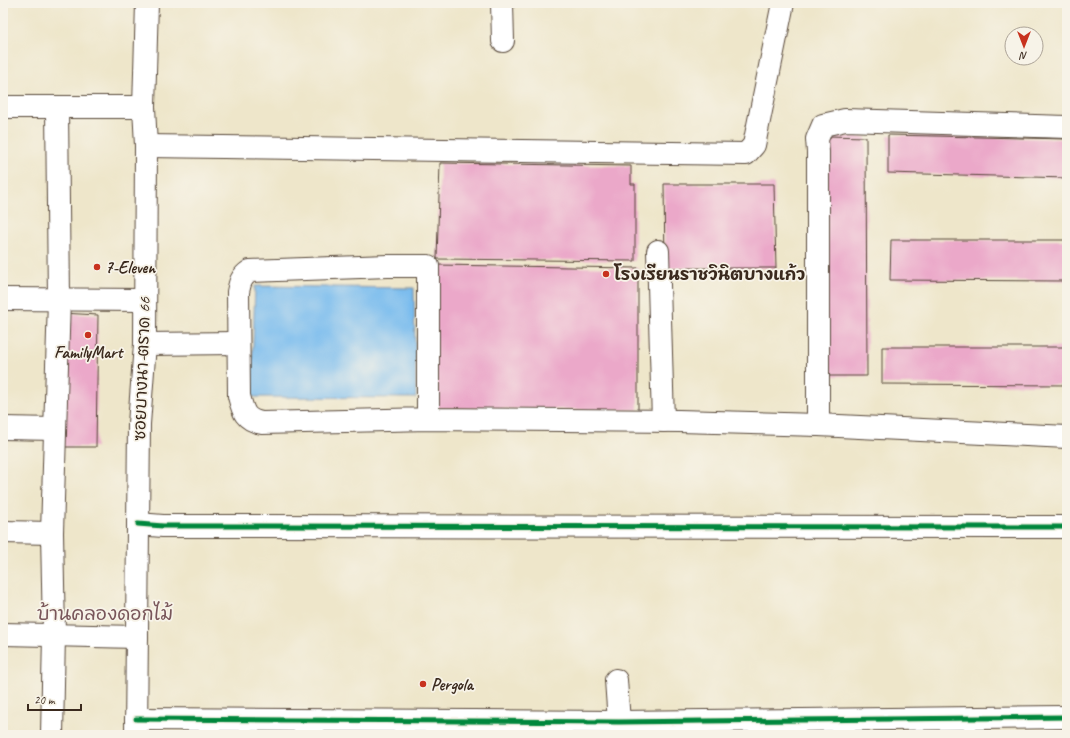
<svg xmlns="http://www.w3.org/2000/svg" width="1070" height="738" viewBox="0 0 1070 738" font-family="Caveat,'Playpen Sans Thai',sans-serif">
  <style>
    .water { fill: #79bcee; stroke: #5a7386 }
    .building { fill: #eba8c9 }
    .lines { fill: none; stroke-linecap: round; stroke-linejoin: round }
    .minor-casing { stroke: #564638; stroke-width: 24 }
    .minor { stroke: #fff; stroke-width: 22 }
    .cycleway-casing { stroke: #f7f3e8; stroke-width: 8 }
    .cycleway { stroke: #00873e; stroke-width: 5 }
    .poi-dot { fill: #c8321e; stroke: #f7f3e8; stroke-width: 1.5 }
    .labels { text-anchor: middle; dominant-baseline: central; stroke-width: 3.5; stroke-linejoin: round; paint-order: stroke }
    .poi-label { font-size: 17px; font-weight: bold; fill: #3b2a1e; stroke: #f7f3e8; text-anchor: start }
    .street-label { font-size: 17px; fill: #3b2a1e; stroke: #f7f3e8 }
    .quarter-label { font-size: 19px; fill: #79565a; stroke: #f7f3e8 }
  </style>
  <rect width="100%" height="100%" fill="#f7f3e8"/>
  <filter id="ink" filterUnits="userSpaceOnUse"><feTurbulence type="fractalNoise" baseFrequency=".025" numOctaves="2"/><feDisplacementMap in="SourceGraphic" scale="8" xChannelSelector="R" yChannelSelector="G"/><feConvolveMatrix kernelMatrix="1 2 1 2 8 2 1 2 1" color-interpolation-filters="sRGB"/></filter>
  <filter id="wash" filterUnits="userSpaceOnUse"><feTurbulence type="fractalNoise" baseFrequency=".012" numOctaves="4" result="noise"/><feDisplacementMap in="SourceGraphic" scale="16" xChannelSelector="R" yChannelSelector="G"/><feGaussianBlur stdDeviation="0.9" result="paint"/><feColorMatrix in="noise" values="0 0 0 0 0 0 0 0 0 0 0 0 0 0 0 0 0 1.4 0 .05"/><feComposite in="paint" operator="in"/></filter>
  <g filter="url(#wash)">
    <rect width="100%" height="100%" fill="#eee6ca"/>
    <polygon class="water" points="255,286 414,288 416,398 251,397"/>
    <g id="blocks">
      <g class="building">
        <polygon points="888,135 1067,139 1067,178 888,173"/>
        <polygon points="827,136 866,137 867,376 825,376"/>
        <polygon points="440,163 631,166 631,184 635,184 635,261 437,259"/>
        <polygon points="664,184 774,184 776,268 665,268"/>
        <polygon points="891,240 1067,240 1067,281 890,280"/>
        <polygon points="435,265 638,268 638,410 431,408"/>
        <polygon points="62,313 98,315 96,447 55,447"/>
        <polygon points="882,347 1067,347 1067,385 882,384"/>
      </g>
    </g>
  </g>
  <g filter="url(#ink)">
    <use href="#blocks" fill-opacity="0" stroke="#564638" stroke-width="1"/>
    <g class="lines">
      <defs>
        <g id="minor">
          <polyline points="502,3 503,41"/>
          <polyline points="3,107 144,107"/>
          <polyline points="146,146 746,154 754,145 783,3"/>
          <polyline points="658,251 663,421"/>
          <polyline points="3,299 145,300"/>
          <polyline points="145,344 238,343"/>
          <path d="M428,419V266H388L250,271C241,277 240,282 238,292L239,396C243,412 245,420 262,423L428,419L679,421L818,425L1067,437"/>
          <polyline points="818,425 818,152 817,139 823,125 845,120 1067,127"/>
          <polyline points="3,428 55,429"/>
          <polyline points="138,524 163,526 1067,527"/>
          <polyline points="3,532 52,533"/>
          <polyline points="3,634 137,637"/>
          <polyline points="616,680 619,722"/>
          <polyline points="136,719 619,722 1067,717"/>
          <polyline points="52,735 54,634 52,533 59,299 57,108"/>
          <polyline points="136,735 139,424 145,344 146,146 144,107 147,3"/>
        </g>
      </defs>
      <use href="#minor" class="minor-casing"/>
      <use href="#minor" class="minor"/>
      <defs>
        <g id="cycleway">
          <polyline points="138,524 163,526 1067,527"/>
          <polyline points="136,719 619,722 1067,717"/>
        </g>
      </defs>
      <use href="#cycleway" class="cycleway-casing"/>
      <use href="#cycleway" class="cycleway"/>
    </g>
  </g>
  <g class="poi-dot">
    <circle cx="97" cy="267" r="4"/>
    <circle cx="606" cy="274" r="4"/>
    <circle cx="88" cy="335" r="4"/>
    <circle cx="423" cy="684" r="4"/>
  </g>
  <g class="labels">
    <g class="poi-label">
      <text x="105" y="267">7-Eleven</text>
      <text x="614" y="274">โรงเรียนราชวินิตบางแก้ว</text>
      <text x="88" y="352" text-anchor="middle">FamilyMart</text>
      <text x="431" y="684">Pergola</text>
    </g>
    <g class="street-label">
      <text transform="translate(142 369) rotate(-88)">ซอยบางนา-ตราด 66</text>
    </g>
    <g class="quarter-label">
      <text x="105" y="614">บ้านคลองดอกไม้</text>
    </g>
  </g>
  <rect width="1070" height="738" fill="none" stroke="#f7f3e8" stroke-width="16"/>
  <g transform="translate(1024 46) rotate(180)"><circle r="19" fill="#f7f3e8" stroke="#aca397"/>
  <path d="M0-3L7 15L0 10L-7 15Z" fill="#c8321e"/>
  <text y="-6" font-size="11" font-weight="bold" text-anchor="middle" fill="#3b2a1e">N</text>
  </g>
  <path d="M28 704v6h53v-6" fill="none" stroke="#3b2a1e" stroke-width="2"/>
  <text x="34" y="704" font-size="12" fill="#3b2a1e" stroke="#f7f3e8" stroke-width="3" paint-order="stroke">20 m</text>
</svg>
